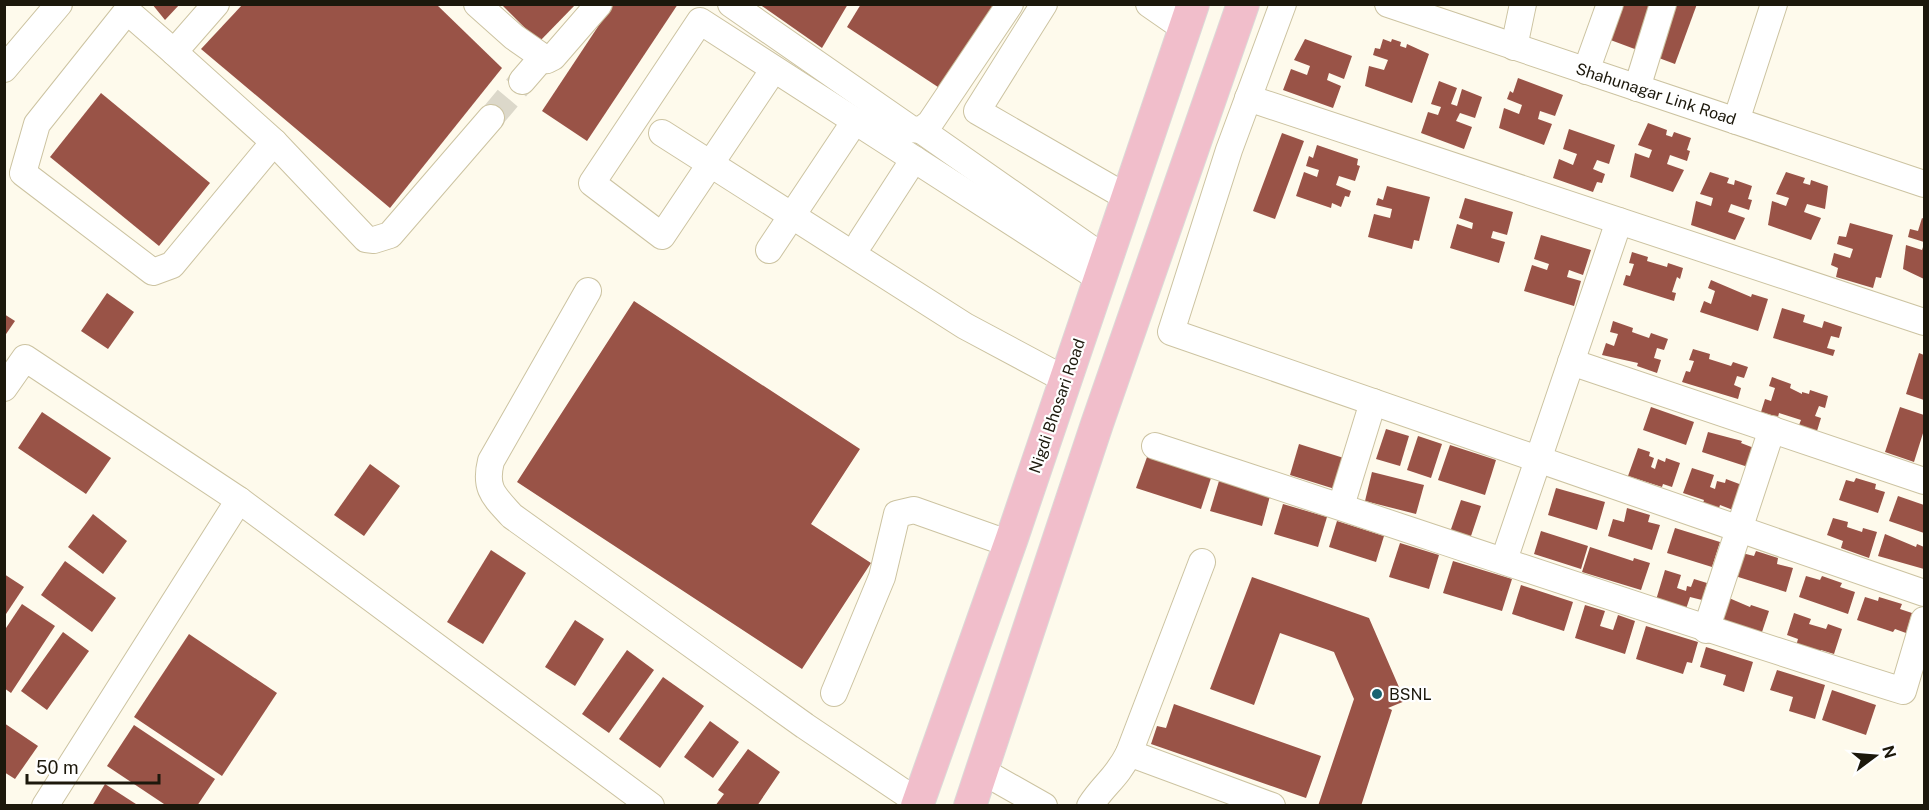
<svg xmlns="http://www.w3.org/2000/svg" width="1929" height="810" viewBox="0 0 1929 810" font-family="'Public Sans',sans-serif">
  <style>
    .building { fill: #995347 }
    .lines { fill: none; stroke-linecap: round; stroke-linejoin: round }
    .minor-tunnel { stroke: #dcd8ca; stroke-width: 26; stroke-dasharray: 26 13; stroke-linecap: butt }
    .minor-casing { stroke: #ccc3a1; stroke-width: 28 }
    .major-casing { stroke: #dbdad8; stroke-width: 34 }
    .minor { stroke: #fff; stroke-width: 26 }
    .major { stroke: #f1becb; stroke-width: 32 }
    .poi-dot { fill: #1a6371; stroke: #fff; stroke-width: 2 }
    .labels { text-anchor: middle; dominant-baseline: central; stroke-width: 4.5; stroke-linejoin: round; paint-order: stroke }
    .street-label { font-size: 16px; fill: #1c180c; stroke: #fff }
    .poi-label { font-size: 16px; fill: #1c180c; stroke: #fff; text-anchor: start }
  </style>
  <rect width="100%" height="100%" fill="#fefaec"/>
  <g class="building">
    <polygon points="152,4 180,4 165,20"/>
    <polygon points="243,4 436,4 502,68 390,208 201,49"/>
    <polygon points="501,4 576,4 539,42"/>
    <polygon points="613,4 678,4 587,141 542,111"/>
    <polygon points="759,4 848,4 822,48"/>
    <polygon points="861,4 1001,4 944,91 847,27"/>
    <polygon points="1599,4 1697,4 1675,64 1589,32"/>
    <polygon points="1305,39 1352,56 1344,79 1329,73 1327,80 1341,86 1333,108 1283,90 1291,69 1307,75 1310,66 1294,60"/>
    <polygon points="1383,39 1391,42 1392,39 1401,42 1400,46 1406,48 1407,44 1429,54 1412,103 1365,86 1369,66 1384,70 1388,60 1373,55 1375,48 1380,49"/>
    <polygon points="1518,78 1563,95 1555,116 1540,111 1538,119 1552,124 1544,145 1499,128 1504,108 1519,114 1522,105 1507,99 1510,91 1513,93"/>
    <polygon points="1439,81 1457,88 1451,104 1457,106 1462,89 1482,97 1475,118 1460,113 1456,121 1472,127 1464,149 1421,133 1428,112 1438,115 1441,107 1431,104"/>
    <polygon points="101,93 210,183 159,246 50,157"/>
    <polygon points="1648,123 1667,130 1666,135 1672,137 1674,132 1691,138 1687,150 1690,151 1687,161 1670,155 1667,164 1684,170 1673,192 1630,177 1635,153 1649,158 1652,150 1638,145"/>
    <polygon points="1569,129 1615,145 1609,164 1597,160 1593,169 1605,174 1602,183 1597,182 1593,192 1553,178 1559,159 1573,165 1577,154 1563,149"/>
    <polygon points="1282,133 1304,141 1275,219 1253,211"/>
    <polygon points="1317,145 1358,159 1357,165 1360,166 1355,181 1339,176 1336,185 1351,191 1349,197 1345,196 1341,207 1332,203 1331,208 1296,196 1304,172 1317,177 1319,170 1306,166 1309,156 1313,158"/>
    <polygon points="1710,172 1729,178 1727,183 1734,185 1735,180 1752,186 1748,199 1752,200 1749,210 1731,204 1728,212 1745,218 1735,240 1691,225 1696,201 1711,206 1713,198 1700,194"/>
    <polygon points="1786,172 1805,178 1803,183 1810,185 1811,180 1828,186 1825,209 1807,204 1804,212 1821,218 1811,240 1768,225 1772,201 1786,206 1789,198 1776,194"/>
    <polygon points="1387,186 1430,197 1419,241 1414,240 1412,249 1368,237 1374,214 1390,218 1392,209 1376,205 1378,198 1383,200"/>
    <polygon points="1465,198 1513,212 1507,235 1493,231 1491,238 1505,242 1499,263 1450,248 1457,224 1472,229 1473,223 1459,218"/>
    <polygon points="1922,218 1924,219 1924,242 1908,237 1910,229 1918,231"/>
    <polygon points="1850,223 1893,235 1881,278 1876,277 1873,288 1836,277 1838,268 1831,265 1834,253 1850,258 1853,249 1837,244 1839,236 1846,237"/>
    <polygon points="1541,235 1591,250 1583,275 1569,270 1567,277 1581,281 1574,306 1524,291 1532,265 1547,270 1549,264 1534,259"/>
    <polygon points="1924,244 1924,279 1903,269 1906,245 1922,250"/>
    <polygon points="1632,252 1648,257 1647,261 1667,267 1668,263 1683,268 1680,279 1677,277 1672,292 1676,293 1674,301 1623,285 1626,275 1630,276 1634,264 1629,263"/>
    <polygon points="1711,280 1751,297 1752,294 1768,299 1758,331 1700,312 1704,301 1711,304 1715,291 1708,288"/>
    <polygon points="107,293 134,312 108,349 81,331"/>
    <polygon points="634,301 860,449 811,524 871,563 802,669 517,482"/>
    <polygon points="1782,308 1805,315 1803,322 1822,328 1824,321 1842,327 1839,338 1831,336 1827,348 1835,350 1833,356 1773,338"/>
    <polygon points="4,314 15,321 4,337"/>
    <polygon points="1613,321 1633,328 1632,332 1649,338 1651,333 1668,339 1664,350 1657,348 1654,358 1661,360 1657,373 1637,366 1638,363 1602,355 1606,343 1614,346 1618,334 1610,332"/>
    <polygon points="1693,349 1710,354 1709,359 1731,366 1733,362 1748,367 1744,378 1737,376 1734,385 1741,388 1738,399 1682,382 1686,371 1690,372 1694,361 1689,360"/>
    <polygon points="1919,353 1924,355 1924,400 1906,394"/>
    <polygon points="1772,377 1791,384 1790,388 1802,394 1802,392 1809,394 1810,390 1828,396 1825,408 1819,406 1815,416 1821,418 1817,431 1799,425 1801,420 1779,413 1778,417 1761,412 1765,399 1771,401 1775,388 1769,386"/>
    <polygon points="1651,407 1694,422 1686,445 1643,430"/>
    <polygon points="1900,407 1924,415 1924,430 1914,462 1885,452"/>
    <polygon points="42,412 111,458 86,494 18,448"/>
    <polygon points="1386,429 1409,436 1400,466 1376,459"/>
    <polygon points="1708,432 1742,441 1741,443 1754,448 1748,467 1702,452"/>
    <polygon points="1418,436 1442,444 1431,478 1407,470"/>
    <polygon points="1299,444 1347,459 1338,490 1290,475"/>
    <polygon points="1450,445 1496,460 1485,495 1438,480"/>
    <polygon points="1638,448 1650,452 1649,456 1654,458 1651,467 1655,469 1658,459 1665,462 1666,458 1680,463 1672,487 1663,484 1662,487 1628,476"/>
    <polygon points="1147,457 1211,478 1201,509 1136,488"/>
    <polygon points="370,464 400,486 364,536 334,515"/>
    <polygon points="1692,468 1714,475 1710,487 1715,489 1717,481 1725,483 1726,479 1742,485 1733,510 1720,505 1717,514 1701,509 1704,500 1683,493"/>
    <polygon points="1372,472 1424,485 1416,514 1365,501"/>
    <polygon points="1856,478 1876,484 1875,489 1885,492 1878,513 1839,500 1846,480 1854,482"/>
    <polygon points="1219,481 1270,496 1262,526 1210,511"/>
    <polygon points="1556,488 1605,502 1597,530 1548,515"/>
    <polygon points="1898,496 1924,505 1924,533 1889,521"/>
    <polygon points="1461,500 1481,506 1470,539 1450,532"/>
    <polygon points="1283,504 1327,517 1318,547 1274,534"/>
    <polygon points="1627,508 1650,515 1648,522 1660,525 1652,550 1608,536 1613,519 1624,522"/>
    <polygon points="93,514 127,541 103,574 68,547"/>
    <polygon points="1833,518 1848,522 1847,527 1862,532 1863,528 1877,532 1869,558 1841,548 1843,541 1827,535"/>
    <polygon points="1337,521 1384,536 1376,562 1329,547"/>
    <polygon points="1675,528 1720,542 1712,567 1667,553"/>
    <polygon points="1541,531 1588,546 1581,569 1534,554"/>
    <polygon points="1885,534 1916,547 1917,544 1924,547 1924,569 1878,556"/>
    <polygon points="1400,543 1439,555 1429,589 1389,577"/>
    <polygon points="1590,547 1633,561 1634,558 1650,563 1641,590 1582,572"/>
    <polygon points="491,550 526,573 483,644 447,622"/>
    <polygon points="1756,551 1778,558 1777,564 1793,568 1786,592 1735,576 1742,553 1754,556"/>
    <polygon points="65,561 116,598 92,632 41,595"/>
    <polygon points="1453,561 1512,579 1502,611 1443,593"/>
    <polygon points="1665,570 1681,575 1677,588 1686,591 1687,586 1691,587 1694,579 1707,583 1702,600 1690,597 1686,609 1656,600"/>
    <polygon points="4,574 24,587 4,617"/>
    <polygon points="1806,576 1820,580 1822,576 1842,583 1840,587 1855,592 1848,614 1799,597"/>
    <polygon points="1252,577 1369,618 1405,701 1388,708 1392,710 1361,806 1318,806 1354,699 1334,652 1280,633 1254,705 1210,689"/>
    <polygon points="1521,585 1573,602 1564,631 1512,614"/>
    <polygon points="1722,595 1750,607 1751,605 1769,611 1761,635 1714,619"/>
    <polygon points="1865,597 1878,601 1879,597 1902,604 1900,609 1912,613 1906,633 1895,629 1893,632 1857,620"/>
    <polygon points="22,604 55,626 11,693 4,688 4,631"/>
    <polygon points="1585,605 1605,611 1600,626 1613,630 1618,615 1635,621 1625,654 1575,638"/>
    <polygon points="1794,613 1811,619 1809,624 1826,629 1828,624 1842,629 1834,654 1821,650 1820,654 1796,646 1798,639 1787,635"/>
    <polygon points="575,620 604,639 575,686 545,667"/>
    <polygon points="1646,626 1698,642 1692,663 1687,662 1683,674 1636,659"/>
    <polygon points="63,632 89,651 47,710 21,691"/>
    <polygon points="189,634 277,693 222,776 134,717"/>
    <polygon points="1706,647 1753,662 1744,692 1723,685 1726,675 1700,667"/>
    <polygon points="627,650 654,670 609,733 582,714"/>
    <polygon points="1777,670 1825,685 1815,719 1789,711 1793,697 1770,690"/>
    <polygon points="663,677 704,706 660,768 619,739"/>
    <polygon points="1832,690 1876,705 1866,735 1822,720"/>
    <polygon points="1174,704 1321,756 1306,798 1151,744 1157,726 1166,728"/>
    <polygon points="710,721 739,742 713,778 684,757"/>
    <polygon points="4,723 38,746 15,779 4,772"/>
    <polygon points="134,725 215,779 197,806 167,806 107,766"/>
    <polygon points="748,749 780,772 757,806 715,806 724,794 718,790"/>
    <polygon points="105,784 139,806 92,806"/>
  </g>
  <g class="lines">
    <polyline class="minor-tunnel" points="491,118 522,81"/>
    <defs>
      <g id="minor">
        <polyline points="216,4 174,52 274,142 366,239 374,240 390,235 491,118"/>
        <polyline points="477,4 514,37 547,60 553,57 599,4"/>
        <polyline points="731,4 911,129 921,130 930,123 1010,4"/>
        <polyline points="1044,4 977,111 1128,198"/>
        <polyline points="1149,4 1185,29"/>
        <polyline points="1283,4 1229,150 1171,332 1924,593"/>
        <polyline points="1388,4 1924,184"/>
        <polyline points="1514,47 1523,4"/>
        <polyline points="174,52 127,11 37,124 23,173 153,272 172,265 274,142"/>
        <polyline points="4,69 59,4"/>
        <path d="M774,69L662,236L592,183L700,21C833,107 967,193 1100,279"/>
        <polyline points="1586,71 1610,4"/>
        <polyline points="522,81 541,59"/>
        <polyline points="1637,88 1663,4"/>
        <polyline points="1248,98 1924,322"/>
        <polyline points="1736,121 1774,4"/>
        <polyline points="921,130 1107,260"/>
        <polyline points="662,133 965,326 1066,380"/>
        <polyline points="861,241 914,159"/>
        <polyline points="769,250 855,121"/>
        <path d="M588,291L491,461C484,489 494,496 512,516L805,726L918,802"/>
        <polyline points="1571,362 1924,481"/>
        <polyline points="4,388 25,358 239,500 651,806"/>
        <path d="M1155,446C1404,527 1653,613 1903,691L1924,620"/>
        <polyline points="1341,506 1373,402"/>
        <polyline points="1504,560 1619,221"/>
        <polyline points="1706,630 1772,429"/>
        <polyline points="834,693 882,577 897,514 914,510 1010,544"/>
        <polyline points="1129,753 1272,806"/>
        <polyline points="982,771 1044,806"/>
        <polyline points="45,806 239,500"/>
        <path d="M1090,806C1104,784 1117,778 1129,753L1202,562"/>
      </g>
      <g id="major">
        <polyline points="917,806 1012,538 1193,4"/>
        <polyline points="970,806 1097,424 1243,4"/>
      </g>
    </defs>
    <use href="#minor" class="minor-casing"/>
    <use href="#major" class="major-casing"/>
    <use href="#minor" class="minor"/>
    <use href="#major" class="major"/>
  </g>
  <circle class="poi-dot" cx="1377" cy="694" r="6"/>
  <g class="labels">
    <g class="street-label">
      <text transform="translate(1656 94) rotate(18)">Shahunagar Link Road</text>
      <text transform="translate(1057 406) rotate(-71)">Nigdi Bhosari Road</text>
    </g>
    <g class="poi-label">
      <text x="1389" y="694">BSNL</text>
    </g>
  </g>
  <rect width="1929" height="810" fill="none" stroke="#1c180c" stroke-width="12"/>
  <g transform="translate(1875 756) rotate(74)" stroke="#ffffff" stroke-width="4.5" paint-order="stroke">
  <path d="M0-4.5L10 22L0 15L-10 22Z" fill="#1c180c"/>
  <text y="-9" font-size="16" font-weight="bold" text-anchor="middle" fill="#1c180c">N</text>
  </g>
  <path d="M27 774v9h132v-9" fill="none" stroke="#1c180c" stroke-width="3"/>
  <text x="36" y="774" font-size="18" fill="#1c180c" stroke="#ffffff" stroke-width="4.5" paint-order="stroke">50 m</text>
</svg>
